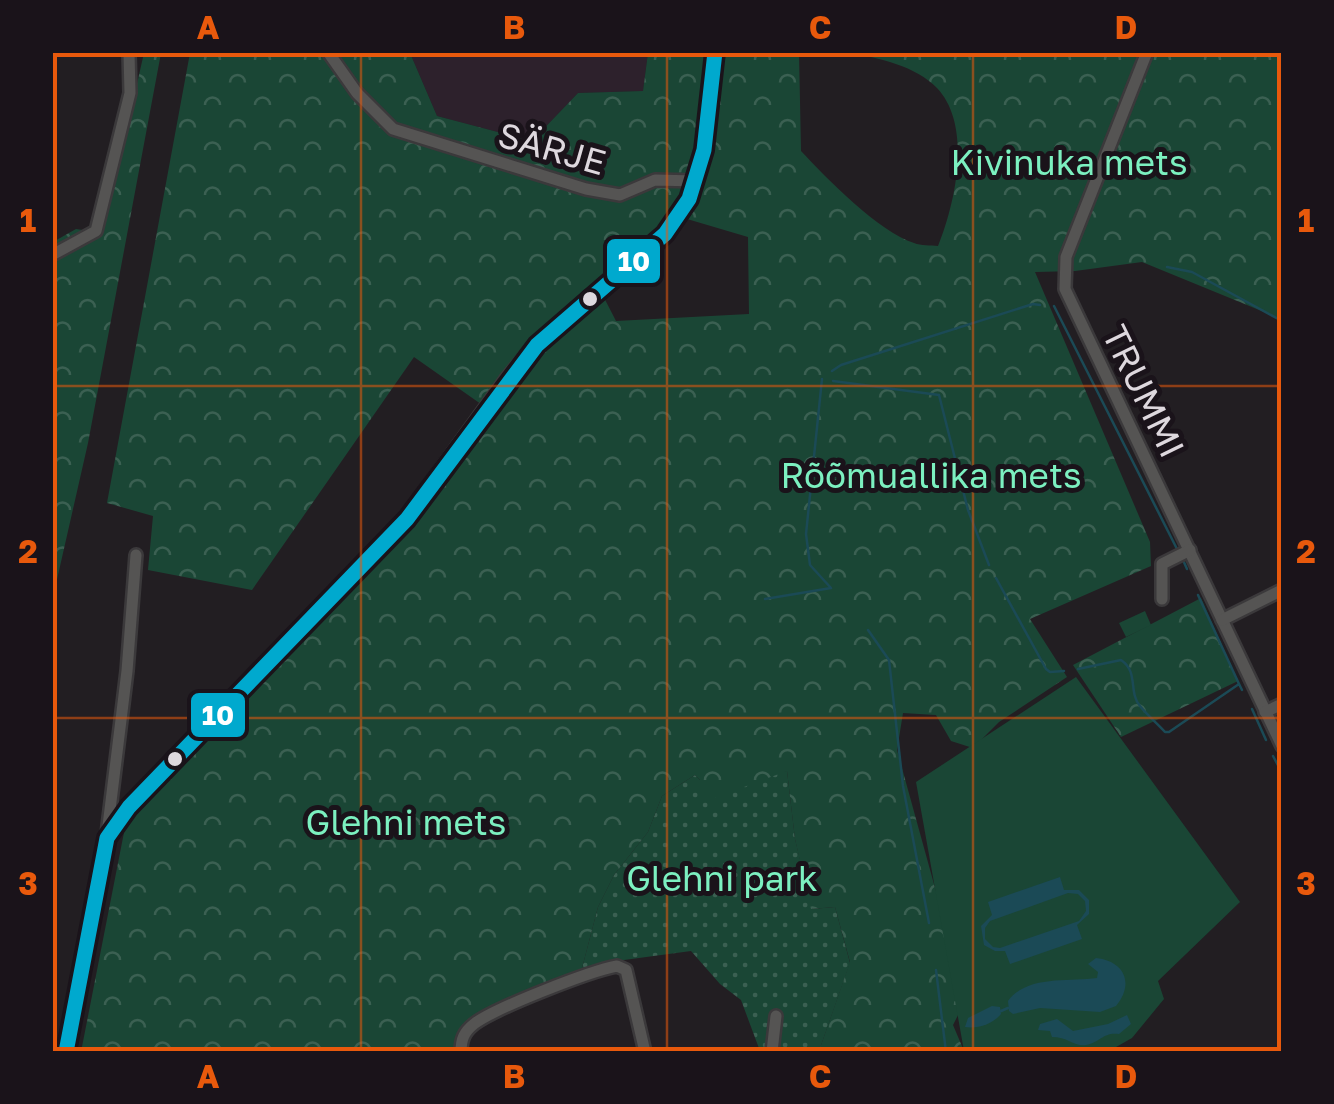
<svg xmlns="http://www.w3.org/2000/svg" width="1334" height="1104" viewBox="0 0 1334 1104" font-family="'Golos Text',sans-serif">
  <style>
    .built { fill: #2d212c }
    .green { fill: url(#green-dots) }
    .forest { fill: url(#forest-crowns); fill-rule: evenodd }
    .pitch { fill: #1a4635 }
    .water { fill: #1b4a56; fill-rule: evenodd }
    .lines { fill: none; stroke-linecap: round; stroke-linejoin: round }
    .stream { stroke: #1b4a56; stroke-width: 2.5 }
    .street-casing { stroke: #3b393b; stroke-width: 16 }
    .secondary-casing { stroke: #3b393b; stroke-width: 20 }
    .street { stroke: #555453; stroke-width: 11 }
    .secondary { stroke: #625f5e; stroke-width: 15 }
    .bus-1-casing { stroke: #1a131a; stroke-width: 22 }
    .bus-1 { stroke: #00a9ce; stroke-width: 15 }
    .grid { fill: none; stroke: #e8590c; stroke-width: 2.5; stroke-opacity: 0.55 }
    .bus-dot { fill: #ded8de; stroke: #1a131a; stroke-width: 4 }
    .labels { text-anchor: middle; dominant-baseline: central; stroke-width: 10; stroke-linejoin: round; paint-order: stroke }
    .street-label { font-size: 35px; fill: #ded8de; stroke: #1a131a }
    .park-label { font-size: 35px; fill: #7cf0c0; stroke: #1a131a }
    .line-badge { stroke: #1a131a; stroke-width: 4 }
    .badge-label { font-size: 28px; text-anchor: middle; font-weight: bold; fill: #fff }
    .neatline { fill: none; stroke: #e8590c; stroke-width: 4 }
    .grid-label { font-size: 32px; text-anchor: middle; font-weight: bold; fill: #e8590c }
  </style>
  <defs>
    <pattern id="green-dots" width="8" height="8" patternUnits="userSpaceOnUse" patternTransform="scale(2.5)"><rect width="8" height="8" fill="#1a4635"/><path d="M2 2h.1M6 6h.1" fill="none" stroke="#3b6052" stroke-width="1.8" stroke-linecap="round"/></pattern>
    <pattern id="forest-crowns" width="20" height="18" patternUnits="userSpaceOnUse" patternTransform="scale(2.5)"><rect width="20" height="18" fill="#1a4635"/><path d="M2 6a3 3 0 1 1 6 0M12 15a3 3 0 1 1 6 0" fill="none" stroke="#3b6052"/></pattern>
  </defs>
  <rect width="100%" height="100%" fill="#221e22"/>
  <polygon class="built" points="410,53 648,53 643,91 578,93 532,141 437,116"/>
  <polygon class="green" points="787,771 795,839 812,909 835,907 850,963 819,1051 760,1051 741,1000 720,984 691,951 609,962 581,972 598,907 614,875 648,832 662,796 695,775 700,780"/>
  <g class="forest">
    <polygon points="144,53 161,53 88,443 53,597 53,242 76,229 103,233"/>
    <path d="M190,53H410L437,116L532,141L578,93L643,91L648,53H799L801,151C826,178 879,232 914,243C921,246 930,245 938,246C955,204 973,126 937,88C916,66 879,58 851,53H1281V319L1142,262L1075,271L1035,272L1150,542L1151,566L1030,619L1067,677L999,722L973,748L951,741L936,715L903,713L897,750L948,935L970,991L953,1025L964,1051H819L850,962L835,907L811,909L795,839L787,771L704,802L698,787L700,780L695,775L662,796L648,832L614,875L598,907L581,972L477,1022L461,1051L81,1052L129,807L407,519L488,409L414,357L252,590L148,570L153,516L107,503ZM677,216L748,237L749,314L616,321L600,290Z"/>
    <polygon points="1201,598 1238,681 1121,737 1073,665"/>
  </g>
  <g class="pitch">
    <polygon points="1145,611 1151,625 1126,637 1119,623"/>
    <polygon points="1076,677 1240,902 1158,981 1164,999 1132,1038 1109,1051 964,1051 916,782"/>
  </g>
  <g class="water">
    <path d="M1060,877L1064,890H1079L1089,900V914L1077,925L1082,939L1010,964L1005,951H995L984,945L981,926L992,915L988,902ZM1068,893L1078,894L1085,901L1086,911L1079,921L1000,948L993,947L985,939V928L990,921Z"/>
    <path d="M1096,958C1124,961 1135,983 1116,1006L1100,1012L1040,1008L1013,1014L1009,1011L1008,1001C1027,975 1068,982 1097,978L1098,972L1088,964Z"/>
    <path d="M992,1006L1000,1007L1001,1014C993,1024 978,1029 965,1027L968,1018Z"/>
    <path d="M1127,1015L1131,1024L1119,1034C1103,1032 1101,1042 1086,1045C1075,1047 1068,1037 1052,1037L1050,1031L1038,1030L1040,1024L1057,1019L1073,1031L1108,1024Z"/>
  </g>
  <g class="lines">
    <g class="stream">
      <polyline points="1167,267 1192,272 1282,321"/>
      <polyline points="1054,306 1177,549"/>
      <polyline points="832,371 841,365 1033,304 1040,305"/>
      <polyline points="833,381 939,395 968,510 989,565"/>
      <polyline points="1183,560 1187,569"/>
      <polyline points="996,578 1046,669 1050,672 1064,671"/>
      <polyline points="1198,595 1239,684"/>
      <polyline points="765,599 831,588 810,565 806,534 822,379"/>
      <polyline points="868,630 889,660 903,786 929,923"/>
      <path d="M1078,669L1121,660C1139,672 1128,692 1140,706C1147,715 1157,723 1165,732H1169L1239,684L1242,690"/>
      <polyline points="1252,709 1266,740"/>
      <polyline points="1273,756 1280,769"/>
      <polyline points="936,970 946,1052"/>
      <polyline points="1001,1011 1008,1008"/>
    </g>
    <defs>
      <g id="street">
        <polyline points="328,52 357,93 393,129 586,189 620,195 655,180 696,181"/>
        <polyline points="1147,52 1066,257 1065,289 1282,746"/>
        <polyline points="52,255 96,231 130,93 129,53"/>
        <polyline points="1162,599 1162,564 1190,550"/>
        <polyline points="1222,620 1282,590"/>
        <polyline points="1265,712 1282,704"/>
        <polyline points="107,834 127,671 136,555"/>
        <path d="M461,1052C461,1039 464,1032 474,1024C495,1008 590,971 617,966L626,970L645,1052"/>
        <polyline points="772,1052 776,1016"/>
      </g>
      <polyline id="secondary" points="66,1052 107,838 129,807 407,519 507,381 537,345 665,234 689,199 704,150 715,52"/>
    </defs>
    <use href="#street" class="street-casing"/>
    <use href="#secondary" class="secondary-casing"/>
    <use href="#street" class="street"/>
    <use href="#secondary" class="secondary"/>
    <defs>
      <polyline id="bus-1" points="66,1052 107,838 129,807 407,519 537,345 665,234 689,199 704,150 715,52"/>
    </defs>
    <use href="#bus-1" class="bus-1-casing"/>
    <use href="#bus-1" class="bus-1"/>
  </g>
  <path class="grid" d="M361,52V1052M667,52V1052M973,52V1052M52,386H1282M52,718H1282"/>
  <g class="bus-dot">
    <circle cx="590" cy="299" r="9"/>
    <circle cx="175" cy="759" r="9"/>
  </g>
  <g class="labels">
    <g class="street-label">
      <text transform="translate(552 148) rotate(16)">SÄRJE</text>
      <text transform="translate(1144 391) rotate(64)">TRUMMI</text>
    </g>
    <g class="park-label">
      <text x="1069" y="162">Kivinuka mets</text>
      <text x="931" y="475">Rõõmuallika mets</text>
      <text x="406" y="822">Glehni mets</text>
      <text x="722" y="878">Glehni park</text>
    </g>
  </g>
  <g class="line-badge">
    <rect x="605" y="237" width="57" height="48" rx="10" fill="#00a9ce"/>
    <rect x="189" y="691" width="58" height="48" rx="10" fill="#00a9ce"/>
  </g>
  <g class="badge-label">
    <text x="634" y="271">10</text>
    <text x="218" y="725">10</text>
  </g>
  <rect width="1334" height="1104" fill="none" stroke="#1a131a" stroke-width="110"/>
  <rect x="55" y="55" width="1224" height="994" class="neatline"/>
  <g class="grid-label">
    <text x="208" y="39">A</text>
    <text x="514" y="39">B</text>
    <text x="820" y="39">C</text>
    <text x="1126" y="39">D</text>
    <text x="28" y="232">1</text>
    <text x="1306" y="232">1</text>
    <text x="28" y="563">2</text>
    <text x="1306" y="563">2</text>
    <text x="28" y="895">3</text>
    <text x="1306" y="895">3</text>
    <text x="208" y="1088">A</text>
    <text x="514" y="1088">B</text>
    <text x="820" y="1088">C</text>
    <text x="1126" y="1088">D</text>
  </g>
</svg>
